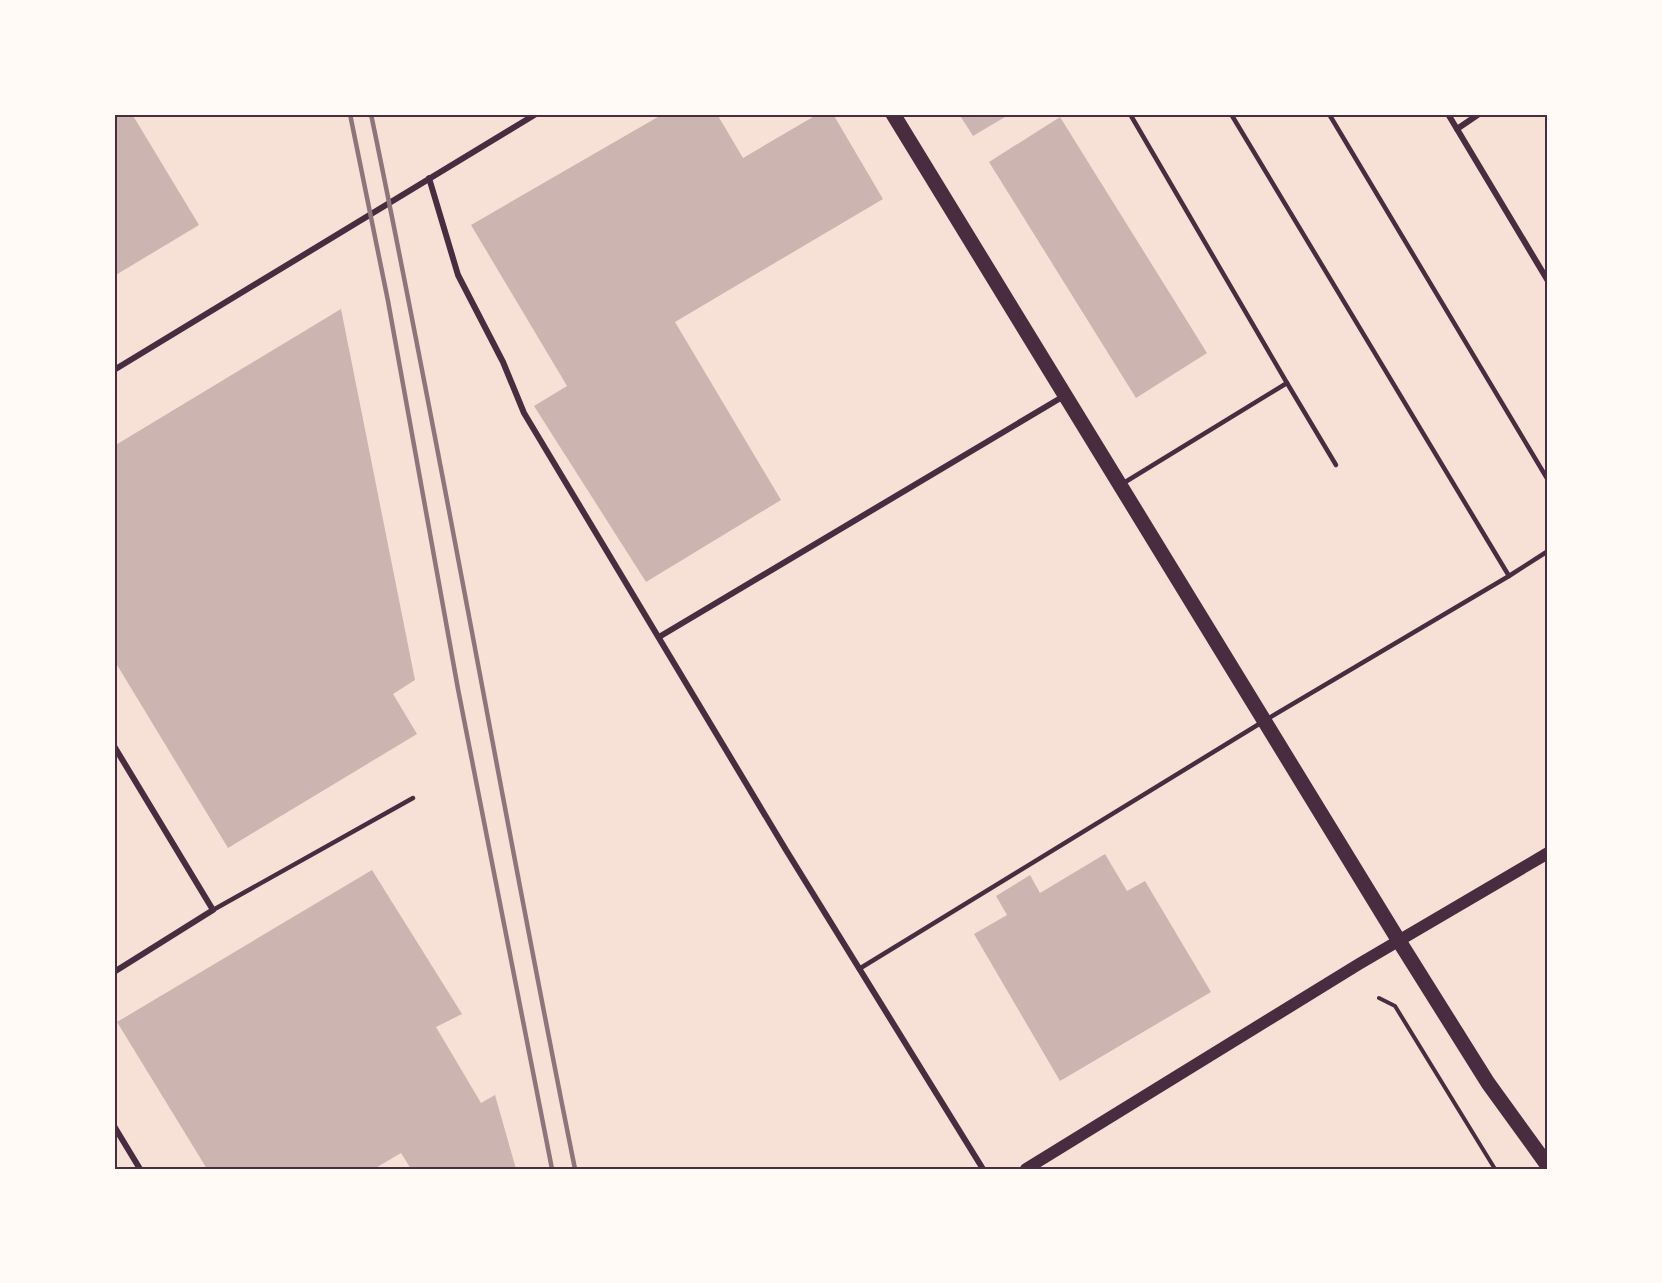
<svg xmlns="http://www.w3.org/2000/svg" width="1662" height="1283" viewBox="0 0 1662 1283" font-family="Figtree,sans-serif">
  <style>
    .building { fill: #ccb4b1 }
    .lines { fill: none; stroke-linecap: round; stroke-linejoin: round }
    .path { stroke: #4a2c40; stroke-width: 4 }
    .service { stroke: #4a2c40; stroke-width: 4.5 }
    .minor { stroke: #4a2c40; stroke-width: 6 }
    .secondary { stroke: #4a2c40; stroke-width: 12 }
    .primary { stroke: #4a2c40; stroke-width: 15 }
    .rail { stroke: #8f747c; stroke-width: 4.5 }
    .neatline { fill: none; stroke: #4a2c40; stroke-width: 2 }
  </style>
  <rect width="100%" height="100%" fill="#f7e1d7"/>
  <g class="building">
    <polygon points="114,114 132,114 199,225 114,276"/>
    <polygon points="663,114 717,114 743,158 818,114 833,114 883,199 675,322 781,500 646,582 534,406 567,386 471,225"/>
    <polygon points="959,114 1010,114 973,136"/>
    <polygon points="1060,117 1207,353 1136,398 989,162"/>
    <polygon points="341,309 415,680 393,694 417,734 228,848 114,660 114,446"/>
    <polygon points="1105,854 1127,891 1145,881 1211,992 1060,1081 974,934 1007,915 996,896 1030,875 1040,893"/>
    <polygon points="372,870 462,1014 436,1027 481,1103 495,1095 516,1169 411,1169 401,1153 374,1169 207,1169 117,1022"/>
  </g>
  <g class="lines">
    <polyline class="path" points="1379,998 1395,1006 1495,1169"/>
    <g class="service">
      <polyline points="1231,114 1509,576 1548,551"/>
      <polyline points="1329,114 1548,480"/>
      <polyline points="1287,383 1336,465"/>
      <polyline points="1122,484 1287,383 1130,114"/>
      <polyline points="213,910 413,798"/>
      <polyline points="859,969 1264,721 1509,576"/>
    </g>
    <g class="minor">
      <polyline points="1448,114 1548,281"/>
      <polyline points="1457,129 1479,114"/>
      <polyline points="429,178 458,275 503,362 524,413 786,850 983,1169"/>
      <polyline points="114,370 536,114"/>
      <polyline points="659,637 1064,396"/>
      <polyline points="114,746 213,910 114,972"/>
      <polyline points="114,1126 140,1169"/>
    </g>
    <polyline class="secondary" points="1026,1169 1359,964 1548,853"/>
    <polyline class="primary" points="893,114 1399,941 1488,1083 1548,1166"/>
    <g class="rail">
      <polyline points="350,114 388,301 458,689 552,1169"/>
      <path d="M371,114C444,465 504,818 575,1169"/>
    </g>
  </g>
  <rect width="1662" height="1283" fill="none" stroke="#fffaf5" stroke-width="231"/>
  <rect x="116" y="116" width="1430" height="1052" class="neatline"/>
</svg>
